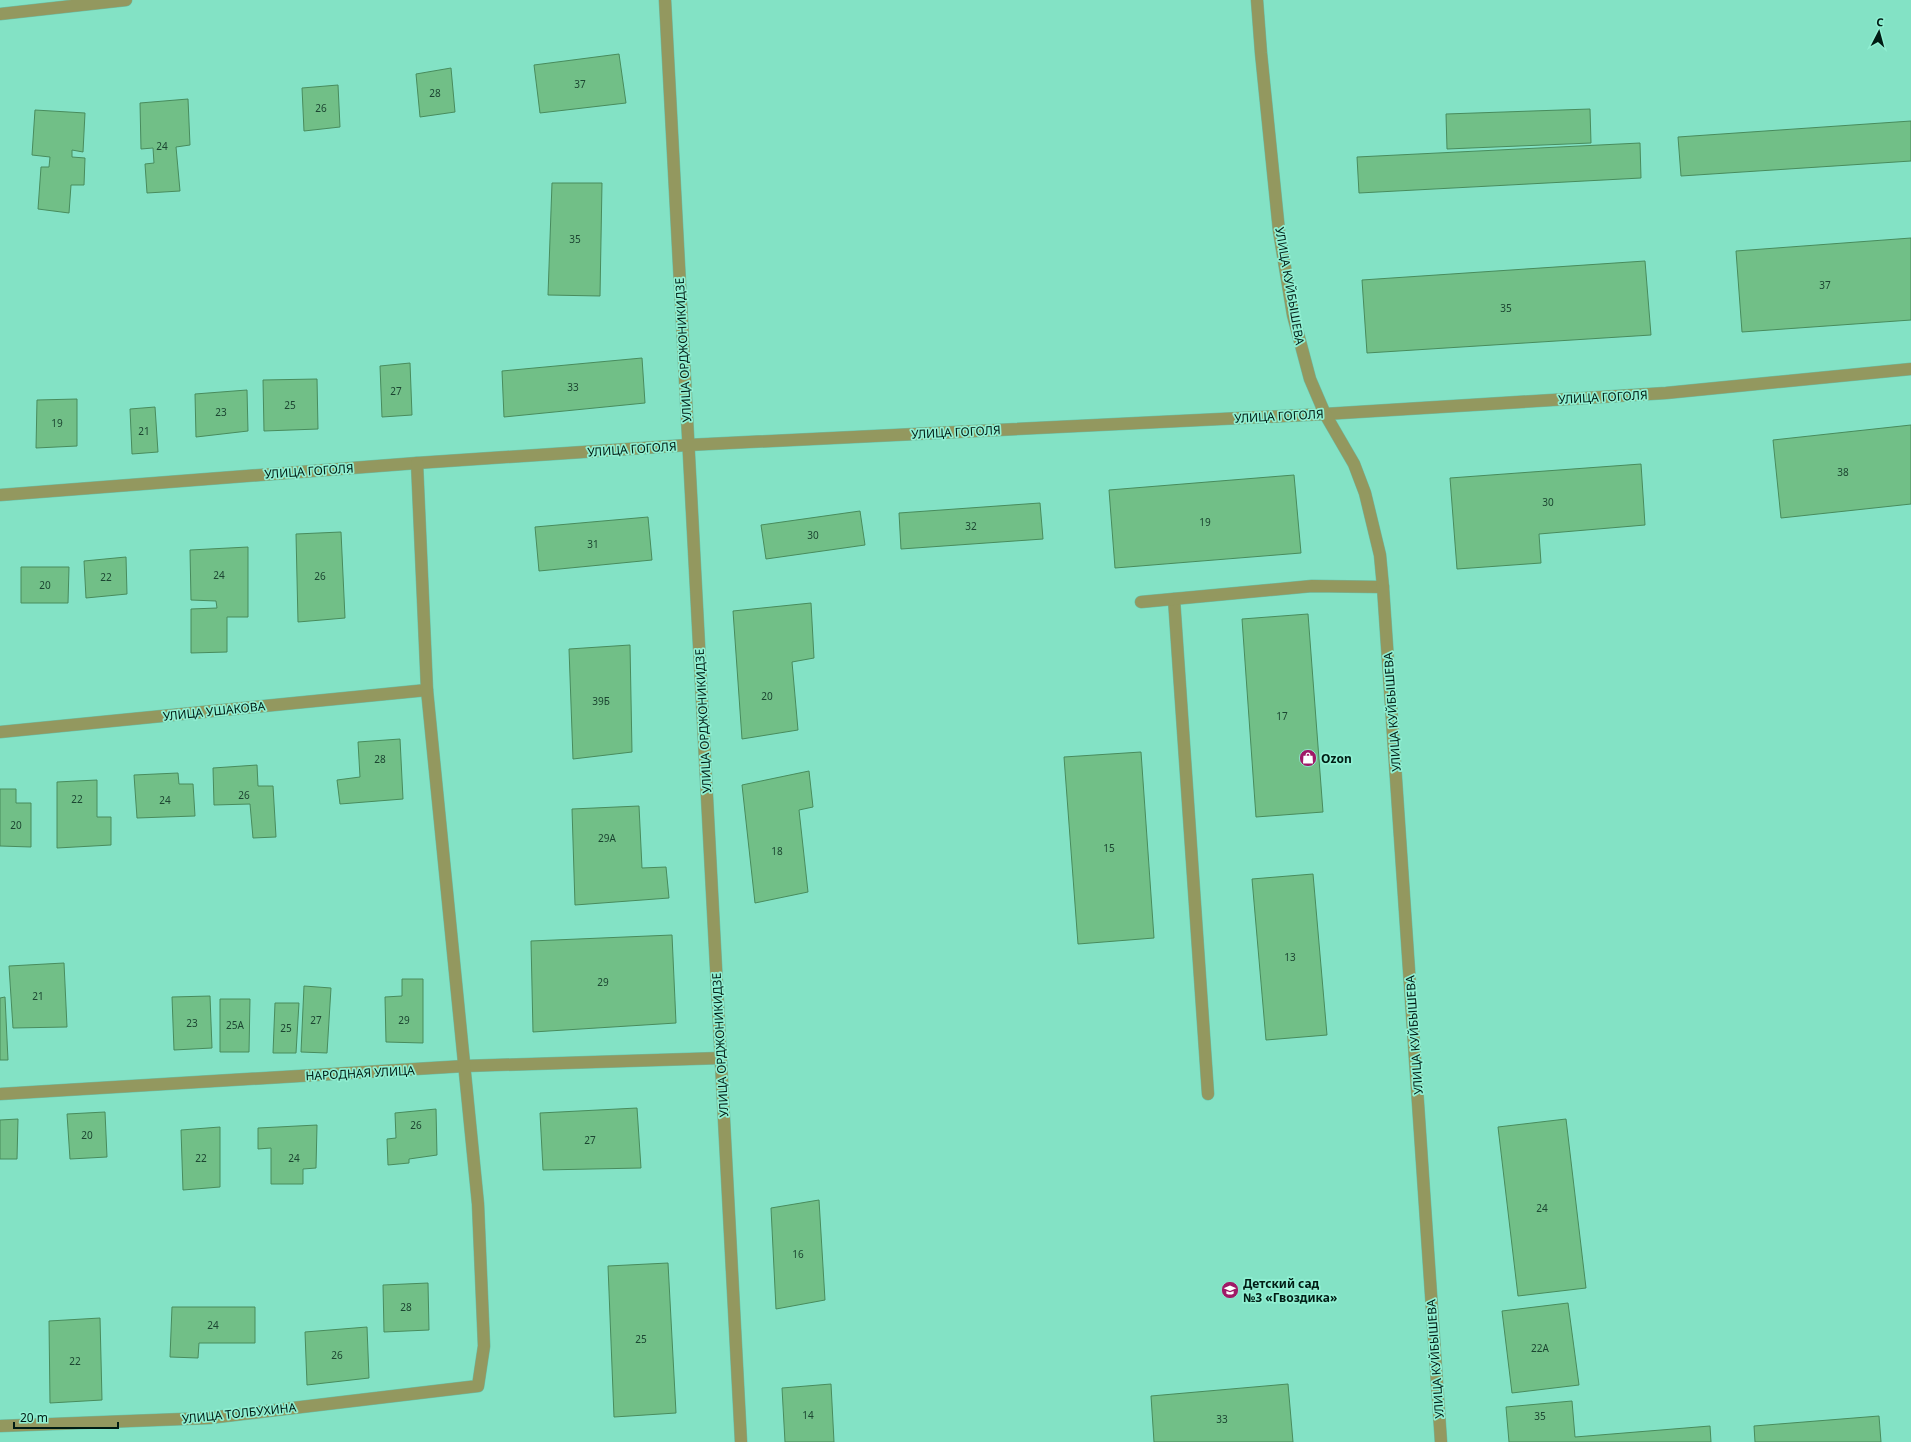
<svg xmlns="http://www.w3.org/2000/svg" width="1911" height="1442" viewBox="0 0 1911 1442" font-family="'Noto Sans',sans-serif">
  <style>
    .building { fill: #71bf87; stroke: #488c5d }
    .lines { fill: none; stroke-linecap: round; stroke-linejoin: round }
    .service-casing { stroke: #6bbea5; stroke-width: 13 }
    .minor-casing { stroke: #6bbea5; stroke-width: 13 }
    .tertiary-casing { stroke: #6bbea5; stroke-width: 13 }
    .service { stroke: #93985f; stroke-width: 12 }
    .minor { stroke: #93985f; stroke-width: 12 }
    .tertiary { stroke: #93985f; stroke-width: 12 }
    .labels { text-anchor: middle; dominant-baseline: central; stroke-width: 3.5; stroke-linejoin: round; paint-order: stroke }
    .number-label { font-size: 10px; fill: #1c4531 }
    .street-label { font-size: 12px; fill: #001c14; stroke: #90efd2 }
    .poi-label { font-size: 12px; font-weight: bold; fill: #001c14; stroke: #90efd2; text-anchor: start }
  </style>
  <rect width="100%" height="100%" fill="#83e2c5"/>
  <g class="building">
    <polygon points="619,54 626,103 540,113 534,65"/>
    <polygon points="451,68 455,112 420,117 416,74"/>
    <polygon points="338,85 340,127 304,131 302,88"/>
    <polygon points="188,99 190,145 176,147 180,191 147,193 145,164 154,163 153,148 141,149 140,103"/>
    <polygon points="1590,109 1591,143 1447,149 1446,114"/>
    <polygon points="35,110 85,113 83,152 72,150 72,157 85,158 84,185 71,185 69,213 38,209 41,167 49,167 50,157 32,155"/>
    <polygon points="1911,121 1911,161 1681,176 1678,137"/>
    <polygon points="1640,143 1641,178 1359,193 1357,157"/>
    <polygon points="552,183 602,183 600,296 548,295"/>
    <polygon points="1911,238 1911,320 1742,332 1736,251"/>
    <polygon points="1645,261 1651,335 1367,353 1362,280"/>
    <polygon points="642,358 645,403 504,417 502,371"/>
    <polygon points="410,363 412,415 382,417 380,366"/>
    <polygon points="317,379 318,429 264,431 263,380"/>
    <polygon points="247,390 248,431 196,437 195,394"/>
    <polygon points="77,399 77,446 36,448 37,400"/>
    <polygon points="155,407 158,452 132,454 130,409"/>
    <polygon points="1911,425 1911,504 1781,518 1773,440"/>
    <polygon points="1641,464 1645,525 1539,534 1541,563 1457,569 1450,478"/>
    <polygon points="1294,475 1301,553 1115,568 1109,490"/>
    <polygon points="1040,503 1043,539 901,549 899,513"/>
    <polygon points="860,511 865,545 766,559 761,525"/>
    <polygon points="648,517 652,560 539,571 535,527"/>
    <polygon points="341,532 345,618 298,622 296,534"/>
    <polygon points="248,547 248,617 227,617 227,652 191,653 191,609 217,608 216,601 191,600 190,550"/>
    <polygon points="126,557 127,594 86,598 84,561"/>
    <polygon points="21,567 69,567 68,603 21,603"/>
    <polygon points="811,603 814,658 792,662 798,730 742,739 733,611"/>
    <polygon points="1308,614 1323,812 1256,817 1242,619"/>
    <polygon points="630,645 632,752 573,759 569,649"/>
    <polygon points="400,739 403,799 340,804 337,780 360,777 358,742"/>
    <polygon points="1141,752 1154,938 1078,944 1064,757"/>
    <polygon points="257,765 258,786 273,786 276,837 253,838 250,804 214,805 213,768"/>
    <polygon points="809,771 813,807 799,810 808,892 755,903 742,785"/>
    <polygon points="178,773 179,784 193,784 195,816 137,818 134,775"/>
    <polygon points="97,780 97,817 111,817 111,845 57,848 57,782"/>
    <polygon points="0,789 16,789 16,803 31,803 31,847 0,846"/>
    <polygon points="639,806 642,868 666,867 669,898 575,905 572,809"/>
    <polygon points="1313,874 1327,1035 1266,1040 1252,879"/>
    <polygon points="672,935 676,1023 533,1032 531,941"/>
    <polygon points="64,963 67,1027 13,1028 9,966"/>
    <polygon points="402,979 423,979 423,1043 386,1042 385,997 402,996"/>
    <polygon points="304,986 331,988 327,1053 301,1052"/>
    <polygon points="210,996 212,1048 174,1050 172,997"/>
    <polygon points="5,997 8,1060 0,1060 0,998"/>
    <polygon points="220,999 250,999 249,1052 220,1052"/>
    <polygon points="275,1003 299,1003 296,1053 273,1053"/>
    <polygon points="637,1108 641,1168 543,1170 540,1113"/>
    <polygon points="436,1109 437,1155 409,1159 409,1163 388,1165 387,1139 396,1138 395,1113"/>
    <polygon points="105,1112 107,1157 70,1159 67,1114"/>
    <polygon points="18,1119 17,1159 0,1159 0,1120"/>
    <polygon points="1566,1119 1586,1288 1518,1296 1498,1127"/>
    <polygon points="317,1125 316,1168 303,1169 303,1184 271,1184 271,1148 258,1149 258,1128"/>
    <polygon points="220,1127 220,1187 183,1190 181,1130"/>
    <polygon points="819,1200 825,1300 776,1309 771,1208"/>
    <polygon points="668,1263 676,1413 614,1417 608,1266"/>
    <polygon points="428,1283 429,1330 384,1332 383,1285"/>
    <polygon points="1568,1303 1579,1385 1512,1393 1502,1311"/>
    <polygon points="172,1307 255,1307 255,1343 199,1343 198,1358 170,1357"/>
    <polygon points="100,1318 102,1400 50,1403 49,1321"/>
    <polygon points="367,1327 369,1378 307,1385 305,1332"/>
    <polygon points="831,1384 834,1442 785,1442 782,1388"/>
    <polygon points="1288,1384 1293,1442 1154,1442 1151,1396"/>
    <polygon points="1572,1401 1575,1437 1710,1426 1711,1442 1509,1442 1506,1407"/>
    <polygon points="1879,1416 1881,1442 1755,1442 1754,1426"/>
  </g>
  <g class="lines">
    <defs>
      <g id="service">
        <polyline points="1174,599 1208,1094"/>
        <polyline points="1141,602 1312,586 1383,587"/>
      </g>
      <g id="minor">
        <polyline points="665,0 741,1442"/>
        <polyline points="0,14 126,0"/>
        <polyline points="0,495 417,463 688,445 1325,414 1666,393 1911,369"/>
        <polyline points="0,732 427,690"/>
        <polyline points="0,1094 465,1066 721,1058"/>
        <polyline points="0,1426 209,1418 478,1386 484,1346 478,1204 427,690 417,463"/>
      </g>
      <polyline id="tertiary" points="1257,0 1261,53 1279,231 1293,315 1310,379 1325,414 1354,464 1365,493 1380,555 1383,587 1441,1442"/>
    </defs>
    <use href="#service" class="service-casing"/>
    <use href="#minor" class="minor-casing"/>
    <use href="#tertiary" class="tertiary-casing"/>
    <use href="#service" class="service"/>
    <use href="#minor" class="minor"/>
    <use href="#tertiary" class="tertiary"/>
  </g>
  <defs>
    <symbol id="shop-disc" viewBox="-11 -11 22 22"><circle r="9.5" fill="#a01967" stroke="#90efd2"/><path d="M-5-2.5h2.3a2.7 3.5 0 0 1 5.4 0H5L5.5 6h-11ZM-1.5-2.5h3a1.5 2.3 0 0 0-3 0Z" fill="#fff"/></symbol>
    <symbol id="school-disc" viewBox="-11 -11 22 22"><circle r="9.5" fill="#a01967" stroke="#90efd2"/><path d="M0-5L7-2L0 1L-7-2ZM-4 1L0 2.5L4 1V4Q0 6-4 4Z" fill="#fff"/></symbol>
  </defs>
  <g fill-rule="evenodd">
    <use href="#shop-disc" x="1298" y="748" width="20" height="20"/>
    <use href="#school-disc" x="1220" y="1280" width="20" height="20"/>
  </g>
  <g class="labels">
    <g class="number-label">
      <text x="580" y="84">37</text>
      <text x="435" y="93">28</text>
      <text x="321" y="108">26</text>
      <text x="162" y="146">24</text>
      <text x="575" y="239">35</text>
      <text x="1825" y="285">37</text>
      <text x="1506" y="308">35</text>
      <text x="573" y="387">33</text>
      <text x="396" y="391">27</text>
      <text x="290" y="405">25</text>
      <text x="221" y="412">23</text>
      <text x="57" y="423">19</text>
      <text x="144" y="431">21</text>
      <text x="1843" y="472">38</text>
      <text x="1548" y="502">30</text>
      <text x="1205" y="522">19</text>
      <text x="971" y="526">32</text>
      <text x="813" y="535">30</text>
      <text x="593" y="544">31</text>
      <text x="219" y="575">24</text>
      <text x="320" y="576">26</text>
      <text x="106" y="577">22</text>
      <text x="45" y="585">20</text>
      <text x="767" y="696">20</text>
      <text x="601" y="701">39Б</text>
      <text x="1282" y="716">17</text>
      <text x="380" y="759">28</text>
      <text x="244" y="795">26</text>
      <text x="77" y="799">22</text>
      <text x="165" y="800">24</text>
      <text x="16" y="825">20</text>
      <text x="607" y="838">29А</text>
      <text x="1109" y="848">15</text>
      <text x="777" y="851">18</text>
      <text x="1290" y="957">13</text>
      <text x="603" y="982">29</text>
      <text x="38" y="996">21</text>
      <text x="316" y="1020">27</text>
      <text x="404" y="1020">29</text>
      <text x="192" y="1023">23</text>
      <text x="235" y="1025">25А</text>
      <text x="286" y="1028">25</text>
      <text x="416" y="1125">26</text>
      <text x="87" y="1135">20</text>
      <text x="590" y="1140">27</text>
      <text x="201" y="1158">22</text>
      <text x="294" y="1158">24</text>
      <text x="1542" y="1208">24</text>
      <text x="798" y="1254">16</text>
      <text x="406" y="1307">28</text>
      <text x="213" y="1325">24</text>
      <text x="641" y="1339">25</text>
      <text x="1540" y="1348">22А</text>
      <text x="337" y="1355">26</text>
      <text x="75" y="1361">22</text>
      <text x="808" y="1415">14</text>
      <text x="1540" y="1416">35</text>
      <text x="1222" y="1419">33</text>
    </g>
    <g class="street-label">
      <text transform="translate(1290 286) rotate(80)">УЛИЦА КУЙБЫШЕВА</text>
      <text transform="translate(683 350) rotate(-93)">УЛИЦА ОРДЖОНИКИДЗЕ</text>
      <text transform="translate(1603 397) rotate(-3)">УЛИЦА ГОГОЛЯ</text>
      <text transform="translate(1279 416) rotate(-3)">УЛИЦА ГОГОЛЯ</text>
      <text transform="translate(956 432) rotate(-3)">УЛИЦА ГОГОЛЯ</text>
      <text transform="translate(632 449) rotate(-4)">УЛИЦА ГОГОЛЯ</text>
      <text transform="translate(309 471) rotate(-4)">УЛИЦА ГОГОЛЯ</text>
      <text transform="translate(214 711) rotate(-6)">УЛИЦА УШАКОВА</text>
      <text transform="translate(1392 712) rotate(-94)">УЛИЦА КУЙБЫШЕВА</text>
      <text transform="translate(703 721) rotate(-93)">УЛИЦА ОРДЖОНИКИДЗЕ</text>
      <text transform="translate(1414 1035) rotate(-94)">УЛИЦА КУЙБЫШЕВА</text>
      <text transform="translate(720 1045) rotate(-93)">УЛИЦА ОРДЖОНИКИДЗЕ</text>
      <text transform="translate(360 1073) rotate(-3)">НАРОДНАЯ УЛИЦА</text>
      <text transform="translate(1435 1359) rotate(-94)">УЛИЦА КУЙБЫШЕВА</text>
      <text transform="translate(239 1413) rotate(-6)">УЛИЦА ТОЛБУХИНА</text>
    </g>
    <g class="poi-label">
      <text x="1321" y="758">Ozon</text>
      <text x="1243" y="1283">Детский сад<tspan x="1243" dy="14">№3 «Гвоздика»</tspan></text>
    </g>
  </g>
  <g transform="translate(1879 32) rotate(6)" stroke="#90efd2" stroke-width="3" paint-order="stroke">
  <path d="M0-3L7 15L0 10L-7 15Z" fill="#001c14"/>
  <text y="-6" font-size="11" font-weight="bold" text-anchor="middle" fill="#001c14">С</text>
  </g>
  <path d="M14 1422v6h104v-6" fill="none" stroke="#001c14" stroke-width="2"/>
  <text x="20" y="1422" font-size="12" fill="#001c14" stroke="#90efd2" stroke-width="3" paint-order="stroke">20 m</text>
</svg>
